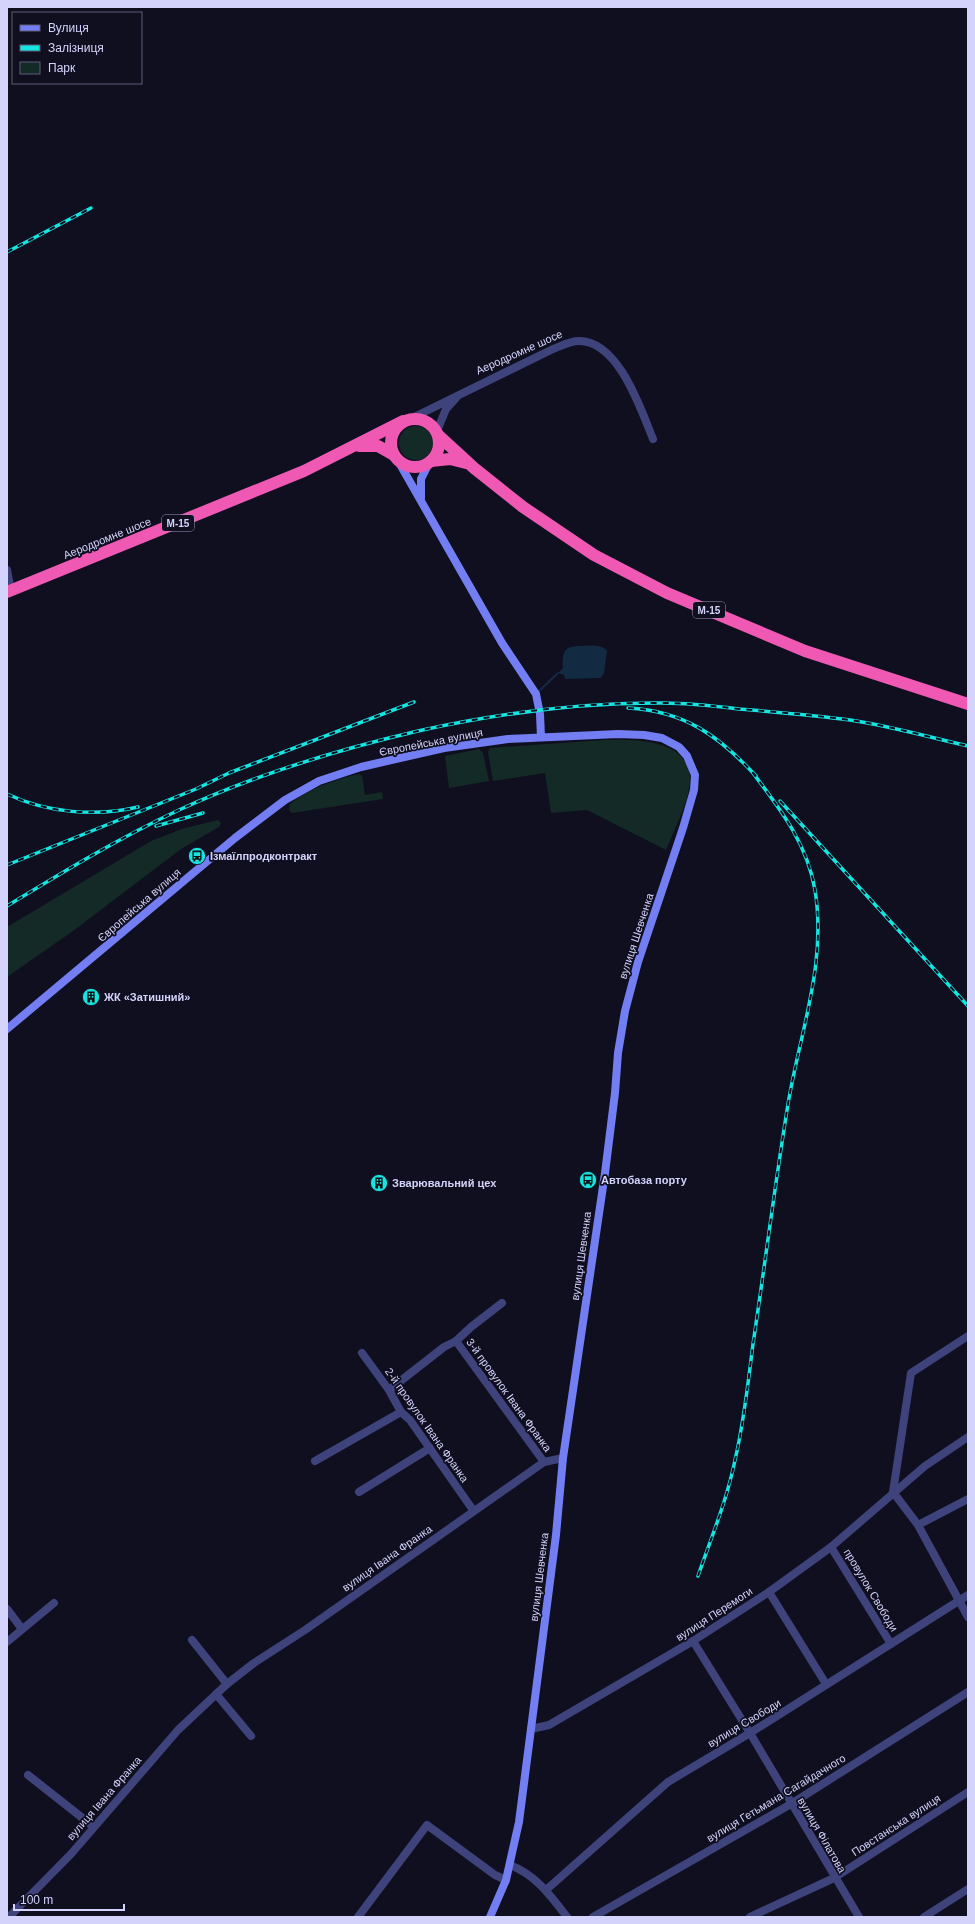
<svg xmlns="http://www.w3.org/2000/svg" width="975" height="1924" viewBox="0 0 975 1924" font-family="Arial,sans-serif">
  <style>
    .green { fill: #132a26 }
    .water { fill: #122a42 }
    .lines { fill: none; stroke-linecap: round; stroke-linejoin: round }
    .stream { stroke: #122a42; stroke-width: 2 }
    .street { stroke: #3e437b; stroke-width: 8 }
    .secondary { stroke: #727ef2; stroke-width: 8 }
    .highway { stroke: #f059b3; stroke-width: 12 }
    .rail-casing { stroke: #15e5e1; stroke-width: 3.5 }
    .rail { stroke: #100f20; stroke-width: 2; stroke-dasharray: 6; stroke-linecap: butt }
    .labels { text-anchor: middle; dominant-baseline: central; stroke-width: 3.5; stroke-linejoin: round; paint-order: stroke }
    .shield { fill: #100f20; stroke: #9898b9; stroke-width: 1 }
    .shield-label { font-size: 10px; font-weight: bold; fill: #d3d3fb }
    .street-label { font-size: 11px; fill: #d3d3fb; stroke: #100f20 }
    .poi-label { font-size: 11px; font-weight: bold; fill: #d3d3fb; stroke: #100f20; text-anchor: start }
  </style>
  <rect width="100%" height="100%" fill="#100f20"/>
  <g class="green">
    <circle cx="416" cy="443" r="17"/>
    <path d="M605,740C638,739 698,739 689,789C686,807 673,832 666,850L587,810L551,813L545,773L493,781L488,752L490,748Z"/>
    <polygon points="479,749 483,753 489,781 449,788 445,756"/>
    <path d="M359,774L362,776L365,795L382,792L383,799L292,813L289,810L290,804C310,788 334,780 359,774Z"/>
    <polygon points="218,820 221,823 219,827 181,849 73,931 7,977 7,927 151,841 182,829"/>
  </g>
  <path class="water" d="M577,646C586,646 602,643 607,651L604,673L601,678L565,679L564,675L558,673L563,668C562,663 563,662 563,657C565,648 568,647 577,646Z"/>
  <g class="lines">
    <polyline class="stream" points="538,692 558,673"/>
    <g class="street">
      <path d="M408,420L553,349C561,346 570,341 579,341C619,341 641,410 653,439"/>
      <polyline points="437,431 446,409 456,398"/>
      <polyline points="7,570 11,591"/>
      <polyline points="456,1341 544,1462"/>
      <polyline points="362,1353 389,1390 401,1412 410,1420 473,1510"/>
      <polyline points="389,1390 444,1347 456,1341 471,1327 502,1303"/>
      <polyline points="315,1461 401,1412"/>
      <polyline points="359,1492 430,1448"/>
      <polyline points="893,1492 911,1373 968,1336"/>
      <polyline points="893,1492 918,1525 968,1617"/>
      <polyline points="918,1525 968,1499"/>
      <polyline points="831,1547 891,1644"/>
      <polyline points="769,1592 826,1684"/>
      <polyline points="7,1609 22,1629"/>
      <polyline points="192,1640 227,1684"/>
      <polyline points="693,1641 750,1733 859,1917"/>
      <polyline points="7,1642 54,1603"/>
      <polyline points="216,1694 251,1736"/>
      <polyline points="531,1729 549,1725 693,1641 769,1592 831,1547 925,1466 968,1437"/>
      <polyline points="28,1775 94,1827"/>
      <path d="M510,1865C536,1875 551,1896 567,1917"/>
      <polyline points="546,1890 668,1782 750,1733 968,1595"/>
      <polyline points="9,1917 71,1854 178,1730 227,1684 254,1663 305,1630 544,1462 563,1458"/>
      <polyline points="358,1917 427,1825 495,1875 506,1880"/>
      <polyline points="593,1917 791,1804 968,1692"/>
      <polyline points="750,1917 834,1878 968,1792"/>
      <polyline points="924,1917 968,1889"/>
    </g>
    <g class="secondary">
      <polyline points="397,459 502,643 536,694 540,714 541,737"/>
      <polyline points="421,498 421,479 429,463"/>
      <polyline points="7,1029 235,838 285,800 319,781 361,767 444,748 508,739 618,734 644,735 662,738 679,747 687,756 695,775 694,790 683,828 638,962 625,1011 618,1053 615,1093 605,1173 563,1458 556,1535 519,1822 506,1880 490,1917"/>
    </g>
    <g class="highway">
      <circle cx="415" cy="443" r="24"/>
      <polyline points="438,435 474,468 523,507 594,555 667,593 805,651 968,704"/>
      <polyline points="359,446 378,446 394,455"/>
      <polyline points="431,461 450,459 466,463"/>
      <polyline points="7,592 304,471 403,421"/>
    </g>
    <defs>
      <g id="rail">
        <polyline points="7,252 91,208"/>
        <path d="M628,708C685,711 719,736 756,776"/>
        <path d="M7,794C47,813 96,817 138,807"/>
        <polyline points="780,801 968,1006"/>
        <polyline points="156,826 203,813"/>
        <polyline points="7,865 196,789 229,773 414,702"/>
        <path d="M7,906C63,872 119,838 179,810C255,775 336,750 418,731C500,713 580,702 664,703C689,703 714,706 739,709C776,712 813,715 850,720C890,726 929,737 968,746"/>
        <path d="M698,1576C711,1538 727,1500 735,1460C744,1422 748,1383 753,1344C765,1264 775,1184 788,1104C800,1032 827,964 815,890C807,843 780,809 753,773"/>
      </g>
    </defs>
    <use href="#rail" class="rail-casing"/>
    <use href="#rail" class="rail"/>
  </g>
  <defs>
    <symbol id="bus-disc" viewBox="-11 -11 22 22"><circle r="9.5" fill="#15e5e1" stroke="#100f20"/><path d="M-5-6H5V4H4V6H2V4H-2V6H-4V4H-5ZM-3.5-4V0h7V-4ZM-3.5 1.2v1.5H-2V1.2ZM2 1.2v1.5H3.5V1.2Z" fill="#111"/></symbol>
    <symbol id="building-disc" viewBox="-11 -11 22 22"><circle r="9.5" fill="#15e5e1" stroke="#100f20"/><path d="M-4-6H4V6H1V3H-1V6H-4ZM-2.5-4.3h1.7v1.8h-1.7ZM.8-4.3h1.7v1.8H.8ZM-2.5-1h1.7V.8h-1.7ZM.8-1h1.7V.8H.8Z" fill="#111"/></symbol>
  </defs>
  <g fill-rule="evenodd">
    <use href="#bus-disc" x="187" y="846" width="20" height="20"/>
    <use href="#building-disc" x="81" y="987" width="20" height="20"/>
    <use href="#bus-disc" x="578" y="1170" width="20" height="20"/>
    <use href="#building-disc" x="369" y="1173" width="20" height="20"/>
  </g>
  <g class="labels">
    <g class="shield">
      <rect x="162" y="515" width="32" height="16" rx="3"/>
      <rect x="693" y="602" width="32" height="16" rx="3"/>
    </g>
    <g class="shield-label">
      <text x="178" y="523">М-15</text>
      <text x="709" y="610">М-15</text>
    </g>
    <g class="street-label">
      <text transform="translate(519 352) rotate(-24)">Аеродромне шосе</text>
      <text transform="translate(107 538) rotate(-22)">Аеродромне шосе</text>
      <text transform="translate(431 742) rotate(-11)">Європейська вулиця</text>
      <text transform="translate(139 905) rotate(-41)">Європейська вулиця</text>
      <text transform="translate(636 936) rotate(-72)">вулиця Шевченка</text>
      <text transform="translate(581 1256) rotate(-82)">вулиця Шевченка</text>
      <text transform="translate(509 1395) rotate(54)">3-й провулок Івана Франка</text>
      <text transform="translate(427 1425) rotate(55)">2-й провулок Івана Франка</text>
      <text transform="translate(387 1558) rotate(-35)">вулиця Івана Франка</text>
      <text transform="translate(539 1577) rotate(-83)">вулиця Шевченка</text>
      <text transform="translate(871 1590) rotate(59)">провулок Свободи</text>
      <text transform="translate(714 1614) rotate(-33)">вулиця Перемоги</text>
      <text transform="translate(744 1723) rotate(-31)">вулиця Свободи</text>
      <text transform="translate(104 1798) rotate(-49)">вулиця Івана Франка</text>
      <text transform="translate(776 1798) rotate(-31)">вулиця Гетьмана Сагайдачного</text>
      <text transform="translate(896 1825) rotate(-33)">Повстанська вулиця</text>
      <text transform="translate(822 1835) rotate(60)">вулиця Філатова</text>
    </g>
    <g class="poi-label">
      <text x="210" y="856">Ізмаїлпродконтракт</text>
      <text x="104" y="997">ЖК «Затишний»</text>
      <text x="601" y="1180">Автобаза порту</text>
      <text x="392" y="1183">Зварювальний цех</text>
    </g>
  </g>
  <rect width="975" height="1924" fill="none" stroke="#d3d3fb" stroke-width="16"/>
  <rect x="12" y="12" width="130" height="72" fill="#100f20" stroke="#5e5d78"/>
  <rect x="20" y="25" width="20" height="6" fill="#727ef2" stroke="#5e5d78"/>
  <text x="48" y="32" font-size="12" fill="#d3d3fb">Вулиця</text>
  <rect x="20" y="45" width="20" height="6" fill="#15e5e1" stroke="#5e5d78"/>
  <text x="48" y="52" font-size="12" fill="#d3d3fb">Залізниця</text>
  <rect x="20" y="62" width="20" height="12" fill="#132a26" stroke="#5e5d78"/>
  <text x="48" y="72" font-size="12" fill="#d3d3fb">Парк</text>
  <path d="M14 1904v6h110v-6" fill="none" stroke="#d3d3fb" stroke-width="2"/>
  <text x="20" y="1904" font-size="12" fill="#d3d3fb" stroke="#100f20" stroke-width="3" paint-order="stroke">100 m</text>
</svg>
